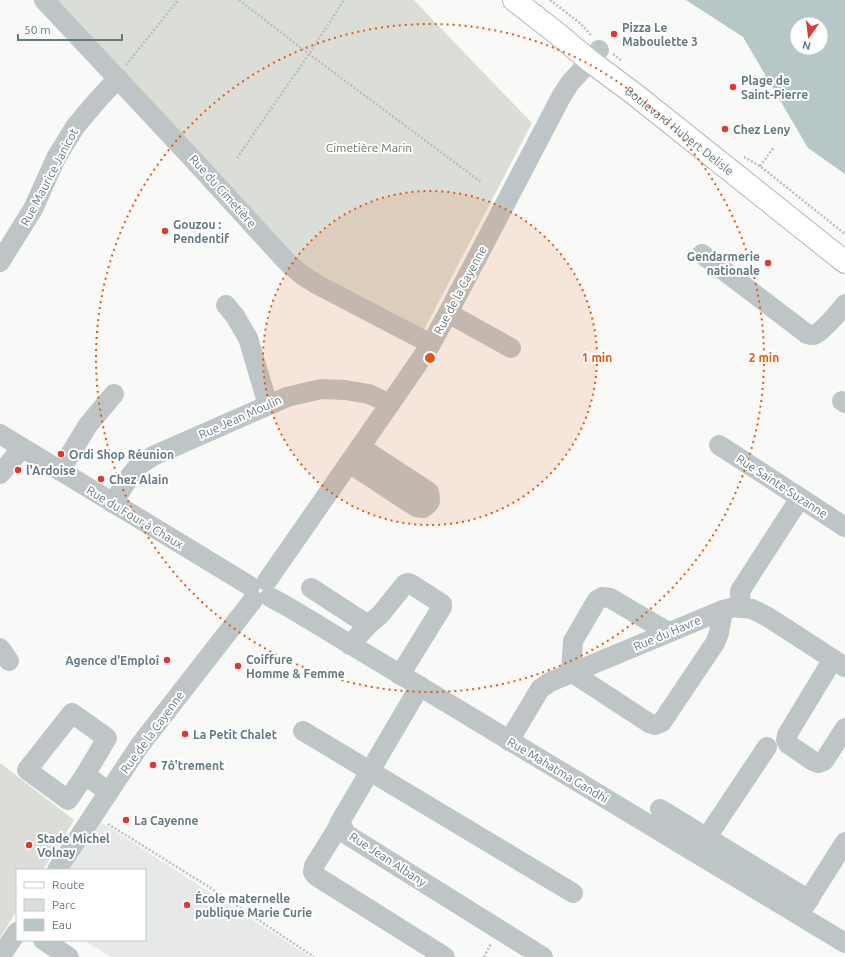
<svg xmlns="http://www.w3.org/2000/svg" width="845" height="957" viewBox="0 0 845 957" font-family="Ubuntu,sans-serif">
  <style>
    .built { fill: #e7e9e8 }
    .green { fill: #dbded6 }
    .water { fill: #b7c7c8; fill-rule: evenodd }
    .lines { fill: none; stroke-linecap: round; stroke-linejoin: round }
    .major-casing { stroke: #b1b9bc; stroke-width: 24 }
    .path { stroke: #babfc1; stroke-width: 2.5; stroke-dasharray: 2 2; stroke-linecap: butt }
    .minor { stroke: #bdc5c7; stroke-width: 20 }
    .major { stroke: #fff; stroke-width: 22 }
    .ring { fill: none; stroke: #e8590c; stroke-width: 2; stroke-dasharray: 2 4 }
    .poi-dot { fill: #e3372d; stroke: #fff; stroke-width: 1.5 }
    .labels { text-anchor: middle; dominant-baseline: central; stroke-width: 4; stroke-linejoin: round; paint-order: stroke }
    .poi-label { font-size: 12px; font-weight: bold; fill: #647a82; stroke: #fff; text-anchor: start }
    .street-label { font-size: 12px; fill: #647a82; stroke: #fff }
    .park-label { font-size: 12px; fill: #6b7a63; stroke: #fff }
    .centre { fill: #e8590c; stroke: #fff; stroke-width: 2 }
    .ring-label { font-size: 12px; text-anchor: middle; font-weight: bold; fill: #e8590c; stroke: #fff; stroke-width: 4; stroke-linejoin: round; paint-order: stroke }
  </style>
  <rect width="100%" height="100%" fill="#f9f9f7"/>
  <polygon class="built" points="101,822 310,957 111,957 83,940 145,940 145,870 70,870"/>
  <g class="green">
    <polygon points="53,0 414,0 454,42 532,123 422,334 312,277"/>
    <polygon points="0,763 74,820 43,870 17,870 17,910 0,938"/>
  </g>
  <path class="water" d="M686,0H845V174L808,148L743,37ZM797,24H821V48H797Z"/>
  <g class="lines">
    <defs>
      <g id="major">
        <path id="s1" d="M514,0L554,31L590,61L633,93L845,262"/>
      </g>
    </defs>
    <use href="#major" class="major-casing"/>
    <g class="path">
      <polyline points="239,0 309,54 481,182"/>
      <polyline points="550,0 581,24 591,35"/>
      <polyline points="613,54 622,61"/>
      <polyline points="126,65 178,0"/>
      <polyline points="744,157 760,166 845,234"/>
      <polyline points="237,158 309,54 344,0"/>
      <polyline points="760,166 774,147"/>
      <polyline points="108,824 209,887 314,957"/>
      <polyline points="484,957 491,944"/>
    </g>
    <g class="minor">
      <polyline points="44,0 189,155 287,262 302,275 318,285 431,344"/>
      <path d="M702,254L807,334C810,335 812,335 814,335C822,332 840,311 845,304"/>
      <polyline points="0,262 33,209 56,158 75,127 95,103 118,78"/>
      <polyline points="226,305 235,316 248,338 268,405"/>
      <polyline points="448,313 511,348"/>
      <polyline points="842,401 845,403"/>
      <polyline points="0,434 250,586"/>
      <polyline points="719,445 845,527"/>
      <path d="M349,463L416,507L423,508C431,503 431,501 429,492L360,447"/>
      <polyline points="60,471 88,425 114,394"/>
      <polyline points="0,474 22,448"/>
      <polyline points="113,503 130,476 139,465 153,456 287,397 321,389 345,390 369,394 390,404"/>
      <polyline points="267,581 390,404 431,344 448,313 561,97 570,83 590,61 599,50"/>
      <polyline points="311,588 368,625"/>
      <polyline points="270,597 290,608 845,943"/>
      <polyline points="741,608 740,591 800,498"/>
      <polyline points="668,632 610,598 602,597 597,600 573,641 571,672 649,723 655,725 662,722 715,643 719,633 723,610"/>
      <polyline points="350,645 368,625 380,615 405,584 408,583 411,584 442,604 442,607 400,675"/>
      <polyline points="0,648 9,661"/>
      <polyline points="833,659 787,735 786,740 788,744 813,761 818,763 824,761 845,728"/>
      <polyline points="420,686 340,822 346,834 543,957"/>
      <polyline points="303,731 573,893"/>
      <polyline points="509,741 540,689 550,682 723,610 735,607 752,609 768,617 845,667"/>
      <polyline points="85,775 68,800 27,770 72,713 107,738 85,775 109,792"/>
      <polyline points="660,809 809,900"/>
      <polyline points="340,822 337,829 314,866 313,872 316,876 445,957"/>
      <polyline points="707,837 767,747"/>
      <polyline points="57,870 140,745 253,600"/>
      <polyline points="802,910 845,842"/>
      <polyline points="43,940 69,957"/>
      <polyline points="0,957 17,932"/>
    </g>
    <use href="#major" class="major"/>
  </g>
  <circle cx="430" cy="358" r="167" fill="#e8590c" fill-opacity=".12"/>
  <g class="ring">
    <circle cx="430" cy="358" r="167"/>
    <circle cx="430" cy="358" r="334"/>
  </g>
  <g class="poi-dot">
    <circle cx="614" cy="34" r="4"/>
    <circle cx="733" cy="87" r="4"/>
    <circle cx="725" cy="129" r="4"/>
    <circle cx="165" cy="231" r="4"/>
    <circle cx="768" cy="263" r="4"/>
    <circle cx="61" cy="454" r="4"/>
    <circle cx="18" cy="470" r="4"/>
    <circle cx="101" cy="479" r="4"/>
    <circle cx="167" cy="660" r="4"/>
    <circle cx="238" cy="666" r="4"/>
    <circle cx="185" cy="734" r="4"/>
    <circle cx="153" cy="765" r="4"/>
    <circle cx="126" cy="820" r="4"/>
    <circle cx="29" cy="845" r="4"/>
    <circle cx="187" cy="905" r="4"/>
  </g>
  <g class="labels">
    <g class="poi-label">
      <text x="622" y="27">Pizza Le<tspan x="622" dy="14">Maboulette 3</tspan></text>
      <text x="741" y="80">Plage de<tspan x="741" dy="14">Saint-Pierre</tspan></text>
      <text x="733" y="129">Chez Leny</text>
      <text x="173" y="224">Gouzou :<tspan x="173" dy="14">Pendentif</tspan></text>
      <text x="760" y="256" text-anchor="end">Gendarmerie<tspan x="760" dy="14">nationale</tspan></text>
      <text x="69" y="454">Ordi Shop Réunion</text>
      <text x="26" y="470">l'Ardoise</text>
      <text x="109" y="479">Chez Alain</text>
      <text x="246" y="659">Coiffure<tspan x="246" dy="14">Homme &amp; Femme</tspan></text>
      <text x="159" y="660" text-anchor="end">Agence d'Emploî</text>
      <text x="193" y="734">La Petit Chalet</text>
      <text x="161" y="765">7ô'trement</text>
      <text x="134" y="820">La Cayenne</text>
      <text x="37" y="838">Stade Michel<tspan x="37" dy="14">Volnay</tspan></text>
      <text x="195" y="898">École maternelle<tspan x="195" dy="14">publique Marie Curie</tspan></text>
    </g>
    <g class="street-label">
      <text stroke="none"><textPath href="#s1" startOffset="211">Boulevard Hubert Delisle</textPath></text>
      <text transform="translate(49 177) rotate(-62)">Rue Maurice Janicot</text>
      <text transform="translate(223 191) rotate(48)">Rue du Cimetière</text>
      <text transform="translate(460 290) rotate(-62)">Rue de la Cayenne</text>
      <text transform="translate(240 417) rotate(-24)">Rue Jean Moulin</text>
      <text transform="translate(782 486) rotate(33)">Rue Sainte-Suzanne</text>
      <text transform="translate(135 517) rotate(31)">Rue du Four à Chaux</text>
      <text transform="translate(667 633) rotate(-23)">Rue du Havre</text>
      <text transform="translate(152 732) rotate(-54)">Rue de la Cayenne</text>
      <text transform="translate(558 770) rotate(31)">Rue Mahatma Gandhi</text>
      <text transform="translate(388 859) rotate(33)">Rue Jean Albany</text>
    </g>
    <g class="park-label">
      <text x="369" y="147">Cimetière Marin</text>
    </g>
  </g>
  <circle cx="430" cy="358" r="6" class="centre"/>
  <g class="ring-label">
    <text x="597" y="362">1 min</text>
    <text x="764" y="362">2 min</text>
  </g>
  <rect x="16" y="869" width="130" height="72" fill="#ffffff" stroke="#c1cacd"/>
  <rect x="24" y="882" width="20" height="6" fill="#ffffff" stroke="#c1cacd"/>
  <text x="52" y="889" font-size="12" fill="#647a82">Route</text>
  <rect x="24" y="899" width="20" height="12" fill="#dbded6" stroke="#c1cacd"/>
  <text x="52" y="909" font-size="12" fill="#647a82">Parc</text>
  <rect x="24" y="919" width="20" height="12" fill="#b7c7c8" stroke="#c1cacd"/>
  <text x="52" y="929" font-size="12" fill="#647a82">Eau</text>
  <g transform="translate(809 36) rotate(194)"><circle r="19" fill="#ffffff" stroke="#c1cacd"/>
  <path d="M0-3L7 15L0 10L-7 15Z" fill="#e3372d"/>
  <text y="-6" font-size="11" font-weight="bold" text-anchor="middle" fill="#647a82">N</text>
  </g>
  <path d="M18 34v6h104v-6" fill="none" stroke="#647a82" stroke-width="2"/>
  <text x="24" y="34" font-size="12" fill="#647a82" stroke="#ffffff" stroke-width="3" paint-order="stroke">50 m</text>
</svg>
